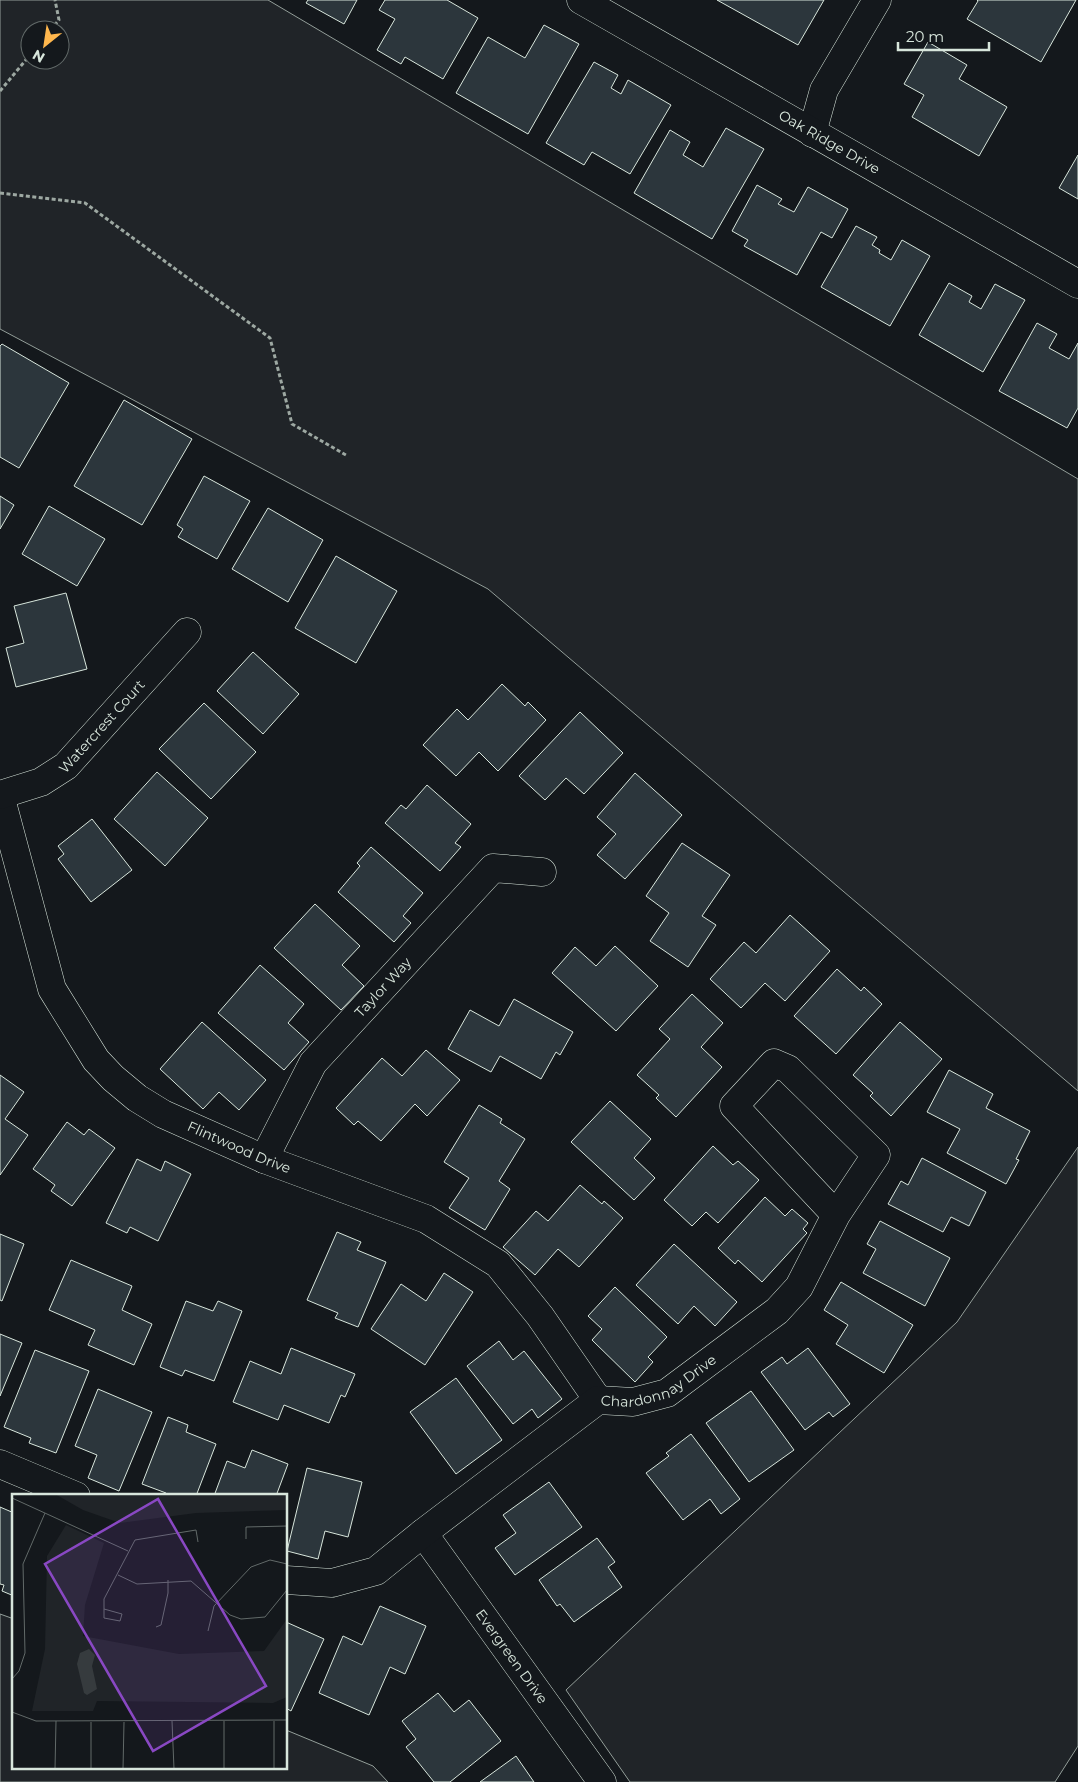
<svg xmlns="http://www.w3.org/2000/svg" width="1078" height="1782" viewBox="0 0 1078 1782" font-family="Montserrat,sans-serif">
  <style>
    .green { fill: #202428; stroke: #939e99; fill-rule: evenodd }
    .building { fill: #2c363c; stroke: #d8e6dc }
    .lines { fill: none; stroke-linecap: round; stroke-linejoin: round }
    .minor-casing { stroke: #d8e6dc; stroke-width: 29 }
    .tertiary-casing { stroke: #d8e6dc; stroke-width: 29 }
    .path { stroke: #9da8a2; stroke-width: 3; stroke-dasharray: 4 2.5; stroke-linecap: butt }
    .minor { stroke: #14181c; stroke-width: 28 }
    .tertiary { stroke: #14181c; stroke-width: 28 }
    .labels { text-anchor: middle; dominant-baseline: central; stroke-width: 4; stroke-linejoin: round; paint-order: stroke }
    .street-label { font-size: 14px; fill: #d8e6dc; stroke: #14181c }
    .inset-road { fill: none; stroke: #626a69; stroke-width: 1 }
    .view { fill: #8948c3; fill-opacity: 0.15; stroke: #8948c3; stroke-width: 2.5 }
    .inset-edge { fill: none; stroke: #d8e6dc; stroke-width: 2.5 }
  </style>
  <rect width="100%" height="100%" fill="#14181c"/>
  <g class="green">
    <path d="M0,0H268L1078,479V1091L488,589L0,329ZM30,30H60V60H30Z"/>
    <polygon points="1078,1147 1078,1746 1055,1782 630,1782 566,1690 957,1322"/>
    <polygon points="0,1614 14,1619 14,1768 286,1768 286,1730 373,1766 388,1782 0,1782"/>
  </g>
  <g class="building">
    <polygon points="308,0 357,0 344,24 306,3"/>
    <polygon points="385,0 447,0 478,18 443,79 405,57 401,64 377,50 395,19 379,10"/>
    <polygon points="717,0 824,0 798,45"/>
    <polygon points="977,0 1076,0 1041,62 967,19 978,1"/>
    <polygon points="544,25 579,44 528,134 456,93 488,37 525,58"/>
    <polygon points="928,42 967,65 959,79 1007,107 979,156 912,117 924,95 904,84"/>
    <polygon points="594,62 618,75 611,88 621,94 628,80 671,105 630,174 592,152 584,165 546,143"/>
    <polygon points="726,128 764,149 712,239 634,193 670,130 690,142 683,155 703,167"/>
    <polygon points="1078,155 1078,199 1059,188"/>
    <polygon points="757,185 782,199 778,204 794,212 808,187 848,209 832,238 821,232 797,275 744,246 748,240 732,231"/>
    <polygon points="856,226 877,237 872,245 880,250 879,253 891,260 902,240 930,256 890,326 821,287"/>
    <polygon points="949,283 972,296 969,302 981,309 995,284 1025,300 983,372 919,335"/>
    <polygon points="1037,323 1057,334 1049,348 1069,359 1078,343 1078,408 1067,428 999,391"/>
    <polygon points="2,344 69,383 19,468 0,457 0,346"/>
    <polygon points="124,400 192,439 142,525 74,486"/>
    <polygon points="204,476 250,501 217,559 178,537 183,529 177,525"/>
    <polygon points="0,496 14,505 0,529"/>
    <polygon points="49,506 105,539 77,586 22,554"/>
    <polygon points="268,508 323,540 288,602 232,569"/>
    <polygon points="336,556 397,591 356,663 295,628"/>
    <polygon points="66,593 87,669 16,687 6,648 24,643 14,606"/>
    <polygon points="253,652 299,694 263,734 217,691"/>
    <polygon points="502,684 525,706 528,702 546,720 498,771 479,752 456,776 423,745 457,709 468,720"/>
    <polygon points="204,703 256,752 211,799 159,749"/>
    <polygon points="580,712 623,753 584,794 566,778 545,800 519,776"/>
    <polygon points="157,772 208,818 165,866 114,819"/>
    <polygon points="635,773 682,815 625,879 597,855 616,834 597,817"/>
    <polygon points="427,785 471,824 455,843 461,847 440,871 385,823 401,805 406,809"/>
    <polygon points="92,819 132,870 91,902 58,859 64,854 58,846"/>
    <polygon points="682,843 730,875 702,916 716,925 688,967 650,941 669,913 646,896"/>
    <polygon points="371,847 423,893 403,916 411,923 394,942 338,892 360,866 357,863"/>
    <polygon points="315,904 360,946 342,965 364,986 341,1010 274,948"/>
    <polygon points="790,915 830,951 785,1001 765,983 741,1008 710,979 744,942 756,953"/>
    <polygon points="615,946 658,986 616,1031 552,973 575,947 596,966"/>
    <polygon points="260,965 304,1004 288,1023 309,1042 284,1070 218,1013"/>
    <polygon points="837,969 861,991 864,987 882,1004 836,1054 794,1016"/>
    <polygon points="692,994 723,1023 701,1047 722,1067 676,1117 656,1098 659,1095 637,1075 670,1039 659,1029"/>
    <polygon points="514,999 573,1032 560,1055 556,1052 541,1079 500,1056 491,1072 448,1049 470,1010 499,1026"/>
    <polygon points="202,1022 266,1080 239,1110 219,1092 203,1109 160,1069"/>
    <polygon points="900,1022 942,1059 891,1116 870,1096 873,1093 853,1075"/>
    <polygon points="426,1050 460,1080 427,1116 415,1104 381,1141 358,1121 354,1125 336,1108 382,1058 402,1076"/>
    <polygon points="949,1070 993,1094 986,1108 1030,1131 1016,1159 1019,1160 1006,1184 947,1153 960,1129 927,1112"/>
    <polygon points="0,1075 24,1092 5,1119 28,1135 0,1175"/>
    <polygon points="610,1101 651,1139 634,1158 655,1178 634,1200 571,1142"/>
    <polygon points="479,1105 502,1119 500,1123 525,1139 499,1181 510,1189 485,1230 449,1208 469,1178 444,1162"/>
    <polygon points="67,1122 84,1135 89,1129 115,1148 72,1206 51,1191 55,1185 33,1169"/>
    <polygon points="713,1146 733,1165 738,1161 759,1180 718,1223 706,1212 692,1226 664,1200"/>
    <polygon points="922,1158 986,1192 969,1226 951,1217 943,1232 888,1204 901,1181 908,1185"/>
    <polygon points="137,1159 161,1171 165,1161 191,1174 158,1241 130,1227 127,1233 106,1223"/>
    <polygon points="580,1185 602,1204 604,1201 623,1218 579,1267 558,1249 535,1275 503,1247 536,1211 548,1221"/>
    <polygon points="765,1197 785,1216 792,1209 808,1223 803,1229 807,1233 762,1282 738,1260 735,1264 718,1248"/>
    <polygon points="880,1221 950,1258 925,1306 863,1273 876,1249 867,1244"/>
    <polygon points="337,1232 361,1242 357,1250 386,1262 358,1327 335,1318 338,1313 307,1300"/>
    <polygon points="0,1234 24,1244 2,1301 0,1300"/>
    <polygon points="674,1244 737,1302 715,1326 694,1306 678,1324 636,1285"/>
    <polygon points="71,1260 132,1286 122,1310 152,1324 134,1365 88,1345 95,1330 49,1310"/>
    <polygon points="444,1273 473,1292 425,1365 371,1329 401,1284 426,1301"/>
    <polygon points="841,1282 913,1325 884,1373 836,1344 848,1325 824,1310"/>
    <polygon points="615,1287 667,1337 648,1357 653,1362 635,1382 592,1340 602,1329 588,1316"/>
    <polygon points="186,1301 213,1311 218,1301 242,1311 214,1381 185,1370 182,1376 160,1367"/>
    <polygon points="0,1334 22,1343 0,1396"/>
    <polygon points="499,1341 513,1360 524,1351 562,1399 538,1418 532,1409 513,1424 467,1366"/>
    <polygon points="291,1348 355,1374 345,1397 341,1395 329,1423 284,1405 278,1420 233,1402 250,1361 281,1374"/>
    <polygon points="808,1348 850,1404 833,1417 829,1412 805,1430 761,1372 782,1357 787,1364"/>
    <polygon points="35,1350 89,1371 56,1453 29,1443 31,1438 4,1427"/>
    <polygon points="456,1378 502,1440 456,1474 410,1412"/>
    <polygon points="98,1389 152,1412 119,1491 88,1478 97,1455 75,1446"/>
    <polygon points="751,1391 794,1450 749,1482 706,1423"/>
    <polygon points="168,1417 188,1425 186,1432 216,1444 196,1496 164,1496 166,1493 142,1484"/>
    <polygon points="691,1434 740,1499 721,1514 710,1499 683,1520 646,1473 669,1456 666,1453"/>
    <polygon points="252,1450 288,1464 276,1496 214,1496 227,1461 245,1468"/>
    <polygon points="307,1468 362,1482 348,1537 325,1531 318,1559 287,1551"/>
    <polygon points="549,1482 582,1527 515,1575 495,1548 516,1533 503,1515"/>
    <polygon points="0,1507 14,1513 14,1596 2,1591 4,1585 0,1584"/>
    <polygon points="597,1538 615,1562 608,1567 622,1587 574,1622 560,1604 557,1606 539,1580"/>
    <polygon points="380,1606 426,1626 405,1674 390,1667 369,1715 319,1693 343,1636 362,1645"/>
    <polygon points="286,1622 324,1639 291,1711 286,1708"/>
    <polygon points="438,1693 454,1712 469,1700 501,1741 450,1782 434,1782 406,1747 416,1739 402,1721"/>
    <polygon points="516,1756 534,1782 480,1782"/>
  </g>
  <g class="lines">
    <defs>
      <g id="minor">
        <polyline points="812,133 824,90 877,0"/>
        <path id="s1" d="M0,795L52,989L96,1060L113,1078L137,1098L163,1114L264,1159L426,1219L498,1264L540,1316L598,1400"/>
        <path id="s2" d="M0,795L41,782L66,766L187,632"/>
        <path id="s3" d="M264,1159L313,1063L493,868L542,872"/>
        <polyline points="0,1464 76,1496"/>
        <path id="s4" d="M423,1533L602,1782"/>
        <path id="s5" d="M286,1580L332,1583L376,1571L423,1533L598,1400L633,1402L667,1393L777,1311L799,1287L836,1215L876,1155L788,1069L774,1063L734,1106L836,1215"/>
      </g>
      <g id="tertiary">
        <path id="s6" d="M581,0L1078,284"/>
      </g>
    </defs>
    <use href="#minor" class="minor-casing"/>
    <use href="#tertiary" class="tertiary-casing"/>
    <g class="path">
      <polyline points="50,30 59,20 55,0"/>
      <polyline points="0,91 30,55"/>
      <polyline points="0,193 85,203 270,338 292,424 346,455"/>
    </g>
    <use href="#minor" class="minor"/>
    <use href="#tertiary" class="tertiary"/>
  </g>
  <g class="labels">
    <g class="street-label">
      <text stroke="none"><textPath href="#s6" startOffset="286">Oak Ridge Drive</textPath></text>
      <text stroke="none"><textPath href="#s2" startOffset="126">Watercrest Court</textPath></text>
      <text stroke="none"><textPath href="#s3" startOffset="211">Taylor Way</textPath></text>
      <text stroke="none"><textPath href="#s1" startOffset="454">Flintwood Drive</textPath></text>
      <text stroke="none"><textPath href="#s5" startOffset="438">Chardonnay Drive</textPath></text>
      <text stroke="none"><textPath href="#s4" startOffset="152">Evergreen Drive</textPath></text>
    </g>
  </g>
  <g transform="translate(12 1494)">
    <rect width="275" height="275" fill="#14181c"/>
    <path d="M43,0H275V16L184,19L108,29L71,16ZM54,31L92,49L73,111L71,142L167,160L252,157L275,125V203L261,209L85,207L81,217H20L33,155L35,62Z" fill="#202428"/>
    <path d="M77,155L83,161L80,172L85,195L75,201L72,199L65,170L68,159Z" fill="#363b3e"/>
    <path class="inset-road" d="M0,4L116,57M234,45V33L275,32M106,81L125,90L179,87L218,121L229,125L253,123L275,96M92,115L110,120L108,127L92,124V105L123,46L184,36L186,48M144,133L149,131L156,99V86M196,137L202,112L239,73L258,66L275,70M0,185L7,177L13,159L11,70L33,19M0,218L24,227L275,226M160,227L162,275M262,227V275M79,228V275M43,275L44,227M111,275L112,228M212,275V227"/>
    <path class="view" d="M146,5L254,192L141,257L33,70Z"/>
    <rect width="275" height="275" class="inset-edge"/>
  </g>
  <g transform="translate(45 45) rotate(210)"><circle r="24" fill="#14181c" stroke="#626a69"/>
  <path d="M0-4L9 19L0 12L-9 19Z" fill="#ffb74d"/>
  <text y="-8" font-size="14" font-weight="bold" text-anchor="middle" fill="#d8e6dc">N</text>
  </g>
  <path d="M898 42v8h91v-8" fill="none" stroke="#d8e6dc" stroke-width="2.5"/>
  <text x="906" y="42" font-size="15" fill="#d8e6dc" stroke="#14181c" stroke-width="4" paint-order="stroke">20 m</text>
</svg>
